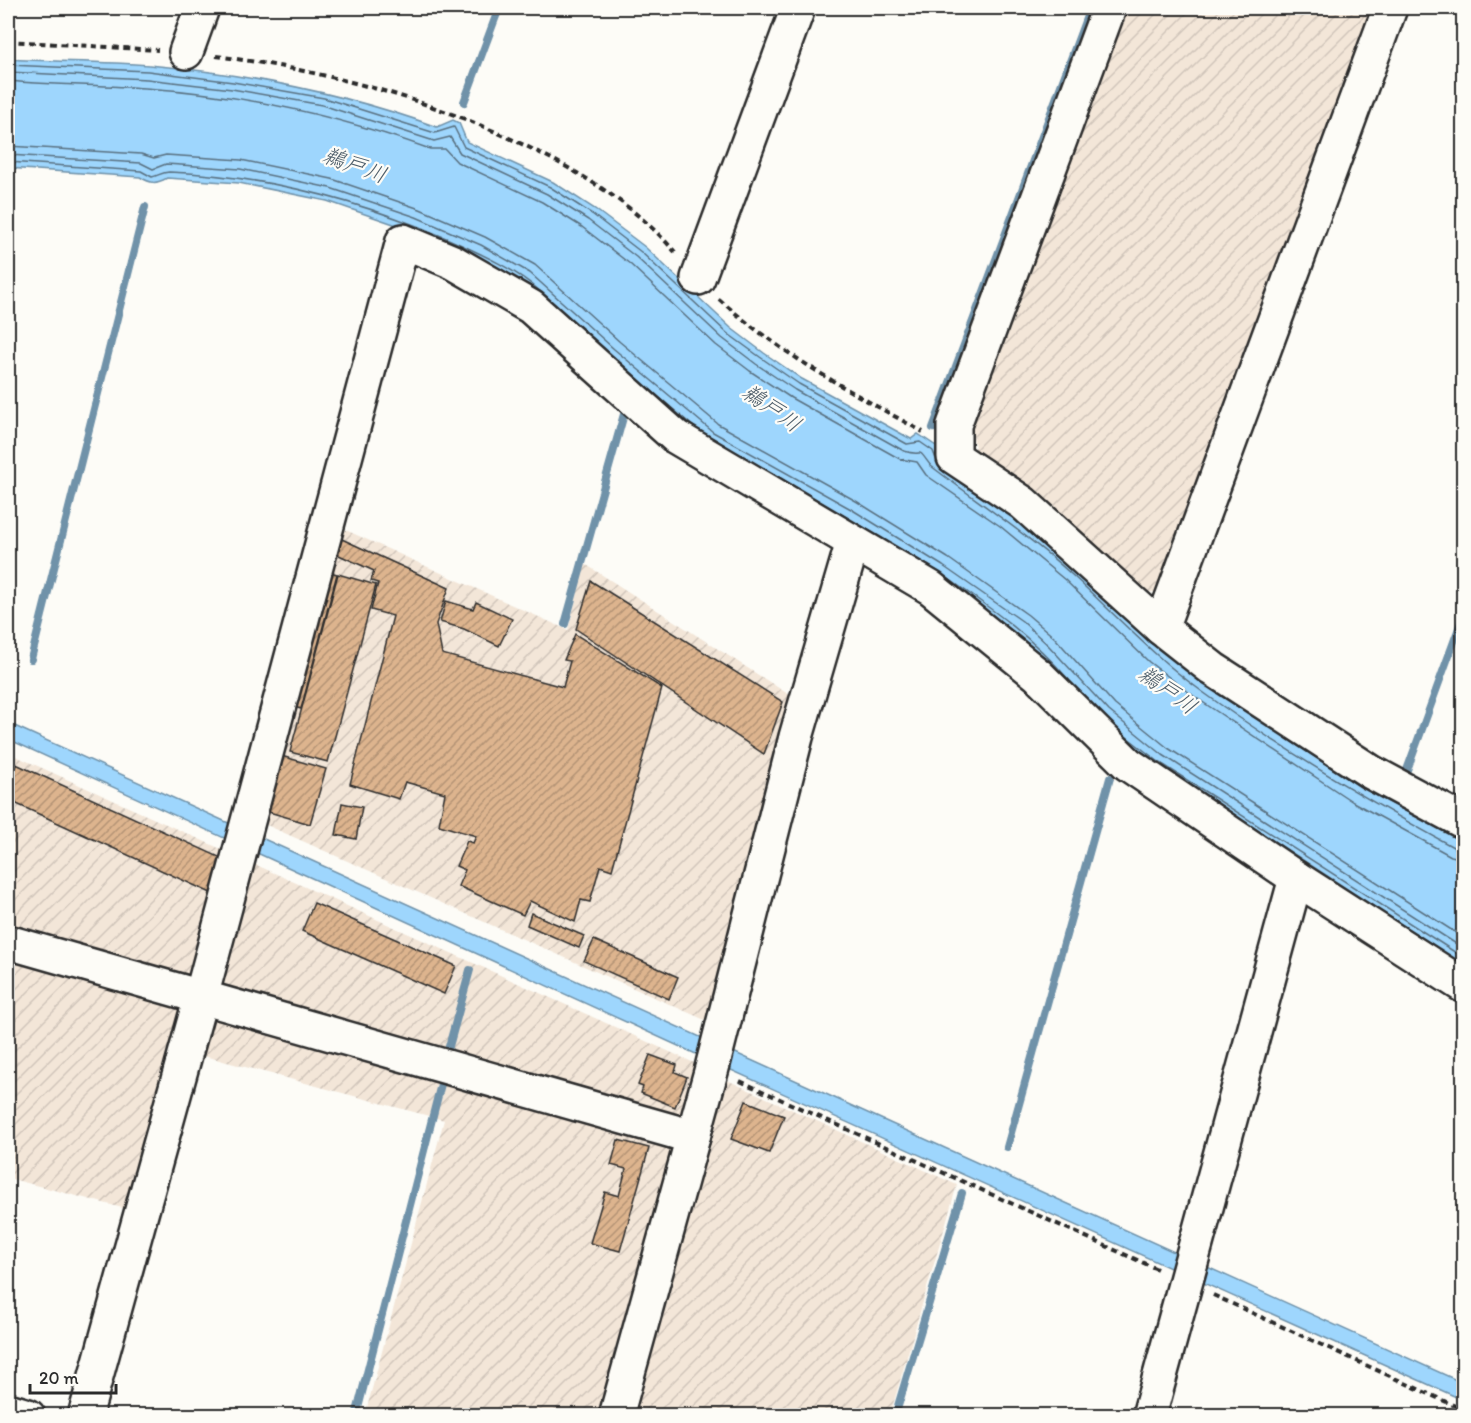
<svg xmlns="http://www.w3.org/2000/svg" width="1471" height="1423" viewBox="0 0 1471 1423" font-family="Itim,'Klee One',sans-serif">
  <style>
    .industrial { fill: url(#industrial-furrows) }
    .water { fill: #9ed6fd; stroke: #7092a9; stroke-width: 1.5 }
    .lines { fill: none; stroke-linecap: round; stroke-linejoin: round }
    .shore { stroke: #596f7f; stroke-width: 1.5 }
    .stream { stroke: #7092a9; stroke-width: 8 }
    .building { fill: url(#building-hatch); stroke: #2b2b2b; stroke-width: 1.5 }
    .minor-casing { stroke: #2b2b2b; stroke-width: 38 }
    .path { stroke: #2b2b2b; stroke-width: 4; stroke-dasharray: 6 4.5; stroke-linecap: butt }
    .minor { stroke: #fdfcf7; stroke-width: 33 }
    .labels { text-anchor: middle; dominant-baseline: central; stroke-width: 4.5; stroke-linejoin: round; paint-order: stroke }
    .water-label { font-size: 22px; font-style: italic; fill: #4e5e6a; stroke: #fdfcf7 }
  </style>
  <defs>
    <pattern id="industrial-furrows" width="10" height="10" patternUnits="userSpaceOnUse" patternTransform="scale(1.5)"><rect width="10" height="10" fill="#f3e6d8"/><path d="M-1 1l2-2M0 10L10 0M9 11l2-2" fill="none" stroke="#d0c5ba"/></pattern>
    <pattern id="building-hatch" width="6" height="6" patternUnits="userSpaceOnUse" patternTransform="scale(1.5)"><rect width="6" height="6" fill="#ddb48e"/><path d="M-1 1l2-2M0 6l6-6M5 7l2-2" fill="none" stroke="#b39374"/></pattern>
  </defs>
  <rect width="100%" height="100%" fill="#fdfcf7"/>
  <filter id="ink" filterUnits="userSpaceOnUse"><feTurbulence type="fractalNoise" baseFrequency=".0167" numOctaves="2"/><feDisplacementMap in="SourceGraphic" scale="12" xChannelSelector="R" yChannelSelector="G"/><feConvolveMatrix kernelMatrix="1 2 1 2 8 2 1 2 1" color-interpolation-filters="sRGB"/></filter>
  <g filter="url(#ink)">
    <g class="industrial">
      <polygon points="1121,8 1382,8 1165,592 1143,592 1032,494 975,449 970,415"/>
      <polygon points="330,523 568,630 585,564 799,701 714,1024 253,819"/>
      <polygon points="9,753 701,1066 606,1415 365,1415 444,1120 178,1049 134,1211 8,1178"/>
      <polygon points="727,1080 957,1185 890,1415 631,1416"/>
    </g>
    <g class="water">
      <path d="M8,59C54,62 102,61 149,65C247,74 344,93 437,127L453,120L459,123L467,142L553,182L595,209L645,247L731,328L764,353L802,379L911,439L918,434L939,448L1463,837V965L1123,742L1013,631L935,577L706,443L411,230L327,201L239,183L167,178C156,184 151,184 140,177L8,168Z"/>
      <polygon points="8,723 1463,1383 1463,1400 709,1060 8,739"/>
    </g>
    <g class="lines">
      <g class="shore">
        <polyline points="8,65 148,71 233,82 324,98 435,133 454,127 464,147 550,187 592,214 641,252 727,333 760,357 799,384 907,444 920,442 933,451 937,462"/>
        <path d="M8,72L147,79L232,89L322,105L434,141L450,137L460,153L547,194L588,220L636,257L722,338L756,364L795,390L904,451C927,458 914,444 931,466C978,502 1027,534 1071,574C1114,613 1153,656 1200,690C1281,749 1367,800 1455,848L1464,850"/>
        <path d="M8,81C53,85 99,85 145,88C242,94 338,116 430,149H445L457,162L542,202L582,227L630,264L716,345L750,371L791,398L900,459L917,462L926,475L1000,526L1065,580L1149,662L1195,697L1353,802L1451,856L1464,859"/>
        <polyline points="8,146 141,154 154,158 166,155 241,160 332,179 420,209 485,237 535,265 620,342 718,424 856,501 948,558 1028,615 1055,638 1115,705 1168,748 1464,938"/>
        <polyline points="8,155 141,163 153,169 166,164 240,169 330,188 416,217 481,245 530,273 614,349 713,432 851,509 943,566 1022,621 1048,645 1109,711 1163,755 1464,949"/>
        <path d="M8,162L141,171L152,177C158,176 162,172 169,172C265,176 358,200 446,238C479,253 514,268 541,292"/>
        <polyline points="646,386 694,427"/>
        <polyline points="780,478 932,568"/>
        <path d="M946,577C992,609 1032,637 1069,680"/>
        <polyline points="1123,734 1159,762 1464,958"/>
        <polyline points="1291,741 1362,788 1464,842"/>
      </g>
      <g class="stream">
        <polyline points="464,102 499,8"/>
        <polyline points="933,428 1090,8"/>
        <polyline points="565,624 624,414"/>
        <polyline points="31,659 145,207"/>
        <polyline points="1407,770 1464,614"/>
        <polyline points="448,1050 470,970"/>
        <polyline points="1007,1147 1110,778"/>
        <polyline points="356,1416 441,1084"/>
        <polyline points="895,1416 962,1193"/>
        <polyline points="1418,1416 1418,1415"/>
      </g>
    </g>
    <g class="building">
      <polygon points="333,535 449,588 436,624 442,654 563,687 570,661 564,660 575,634 662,688 612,870 600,866 590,902 581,900 575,922 530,901 523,915 458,886 465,870 456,866 467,841 473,843 476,836 439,825 445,793 405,782 399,799 350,784 393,616 371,610 378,583 371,581 374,571 328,550"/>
      <polygon points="328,571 337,574 301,709 291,706"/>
      <polygon points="338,574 376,585 328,762 290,752"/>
      <polygon points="591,581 783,702 764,754 576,629"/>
      <polygon points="446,601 473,609 476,602 512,619 499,646 464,629 440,622"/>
      <polygon points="278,755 326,769 310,824 262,810"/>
      <polygon points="16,764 228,861 213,894 8,800 8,783"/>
      <polygon points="342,803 362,807 356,839 336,835"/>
      <polygon points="314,903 456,966 444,994 302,931"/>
      <polygon points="531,913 584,936 579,948 527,925"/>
      <polygon points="594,940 678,977 669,999 584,961"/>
      <polygon points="650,1055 677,1065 675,1072 687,1077 675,1107 641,1093 643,1087 638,1085"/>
      <polygon points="746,1101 784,1116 769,1153 731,1139"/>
      <polygon points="618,1140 649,1148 620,1251 590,1243 605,1192 619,1196 626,1169 611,1165"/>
    </g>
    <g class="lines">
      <defs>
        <g id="minor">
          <polyline points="1109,8 954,425 954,457 1023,503 1161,628 1213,669 1371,772 1464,822"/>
          <polyline points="186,52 202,8"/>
          <polyline points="698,278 798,8"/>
          <polyline points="1161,628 1390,8"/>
          <polyline points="8,942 693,1137"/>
          <polyline points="8,1410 28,1416"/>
          <polyline points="85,1416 201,997 403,241 453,262 531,307 676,437 931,588 1038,675 1128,764 1296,878 1464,986"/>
          <polyline points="616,1416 712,1068 796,737 853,542"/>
          <polyline points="1149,1416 1296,878"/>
        </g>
      </defs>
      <use href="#minor" class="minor-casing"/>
      <g class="path">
        <polyline points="8,41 158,50"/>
        <path d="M216,56C326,71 424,97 524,145C580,172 634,204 675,252"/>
        <path d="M719,299C780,354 851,392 923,432"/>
        <polyline points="740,1081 1157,1269"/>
        <polyline points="1213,1295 1464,1410"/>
      </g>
      <use href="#minor" class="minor"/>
    </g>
  </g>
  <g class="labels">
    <g class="water-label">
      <text transform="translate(355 165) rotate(20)">鵜戸川</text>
      <text transform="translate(772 408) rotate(35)">鵜戸川</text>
      <text transform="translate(1168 690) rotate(36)">鵜戸川</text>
    </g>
  </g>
  <rect width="1471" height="1423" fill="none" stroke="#fdfcf7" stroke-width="30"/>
  <rect x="15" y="15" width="1441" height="1393" fill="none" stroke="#2b2b2b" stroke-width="2" filter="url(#ink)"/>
  <path d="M30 1384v9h86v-9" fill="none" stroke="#2b2b2b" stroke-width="3"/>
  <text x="39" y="1384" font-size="18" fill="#2b2b2b" stroke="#fdfcf7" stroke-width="4.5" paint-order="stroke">20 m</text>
</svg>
